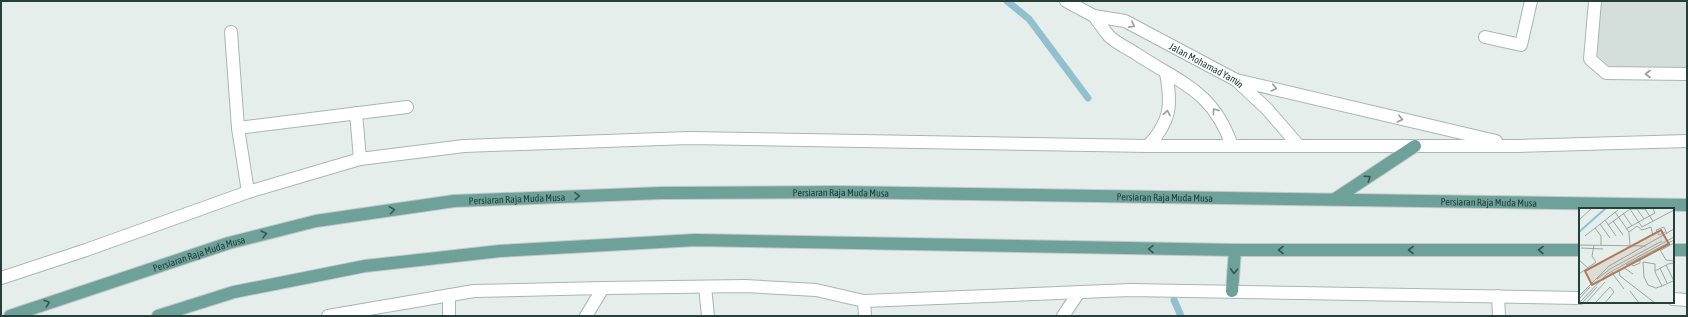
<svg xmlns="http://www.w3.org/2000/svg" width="1688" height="317" viewBox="0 0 1688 317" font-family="'Asap Condensed',sans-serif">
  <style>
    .built { fill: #d4deda }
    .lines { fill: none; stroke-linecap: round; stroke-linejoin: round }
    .stream { stroke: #92c0cf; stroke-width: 7 }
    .minor-casing { stroke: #a8b6b3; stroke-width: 14 }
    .major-casing { stroke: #c2c9c8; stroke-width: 14 }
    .minor { stroke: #fff; stroke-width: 12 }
    .major { stroke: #6da199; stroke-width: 12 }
    .oneway { stroke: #929f9d }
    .oneway2 { stroke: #375852 }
    .labels { text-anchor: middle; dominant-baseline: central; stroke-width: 3; stroke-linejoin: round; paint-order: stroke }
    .street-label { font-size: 10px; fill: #253f3b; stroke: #f7faf9 }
    .inset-river { fill: none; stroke: #92c0cf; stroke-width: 2 }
    .inset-road { fill: none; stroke: #99a8a5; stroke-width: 1 }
    .view { fill: #b07b5a; fill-opacity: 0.15; stroke: #b07b5a; stroke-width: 2 }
    .inset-edge { fill: none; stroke: #253f3b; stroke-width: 2 }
  </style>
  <rect width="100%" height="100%" fill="#e6eeeb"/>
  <polygon class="built" points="1601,1 1687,1 1687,68 1610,67 1597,55"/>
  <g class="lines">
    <g class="stream">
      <polyline points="1007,1 1029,19 1088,98"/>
      <polyline points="1174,300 1181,316"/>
    </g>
    <defs>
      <g id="minor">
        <path id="s1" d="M1066,1L1094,16L1125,21L1236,80L1267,109L1299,146"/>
        <polyline points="1595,1 1590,59 1606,73 1687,74"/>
        <path d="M1094,16C1099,23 1104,30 1109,36C1116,43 1127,48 1135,53C1180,83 1213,90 1232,146"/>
        <polyline points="231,32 238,128 248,192"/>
        <polyline points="1485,37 1521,45 1531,1"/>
        <polyline points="1236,80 1496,141"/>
        <polyline points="356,113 360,159"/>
        <polyline points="238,128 407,107"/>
        <path d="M1148,146C1171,121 1172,105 1166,73"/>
        <polyline points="1,278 86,250 248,192 360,159 464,146 689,138 1148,146 1517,146 1687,141"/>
        <polyline points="705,287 708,316"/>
        <polyline points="1498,296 1499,316"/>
        <polyline points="1673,299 1687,300"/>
        <polyline points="864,301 865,316"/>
        <polyline points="328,316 474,291 603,288 745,286 816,290 864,301 1130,290 1580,298"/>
        <polyline points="449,316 449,295"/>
        <polyline points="586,316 603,288"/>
        <polyline points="1063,316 1079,292"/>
      </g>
      <g id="major">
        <polyline points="1335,199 1415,146"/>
        <polyline points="1673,250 1687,250"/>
        <polyline points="1232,291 1235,250"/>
        <path id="s2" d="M10,316L229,243L316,221L454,201L661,193L836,192L1687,205"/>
        <polyline points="158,316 234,292 365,266 500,251 695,240 1235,250 1580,250"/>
      </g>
    </defs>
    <use href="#minor" class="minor-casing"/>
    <use href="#major" class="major-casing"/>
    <use href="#minor" class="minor"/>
    <use href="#major" class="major"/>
  </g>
  <defs><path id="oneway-chevron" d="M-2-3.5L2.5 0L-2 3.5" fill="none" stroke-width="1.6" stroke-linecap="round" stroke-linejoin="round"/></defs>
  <g class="oneway">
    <use href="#oneway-chevron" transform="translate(1132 25) rotate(28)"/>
    <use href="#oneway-chevron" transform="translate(1648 74) rotate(180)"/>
    <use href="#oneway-chevron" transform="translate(1274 88) rotate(13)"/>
    <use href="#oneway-chevron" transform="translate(1215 111) rotate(-126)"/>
    <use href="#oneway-chevron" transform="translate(1167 113) rotate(-80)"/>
    <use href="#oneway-chevron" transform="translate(1400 119) rotate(13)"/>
  </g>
  <g class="oneway2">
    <use href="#oneway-chevron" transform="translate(1368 178) rotate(-34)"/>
    <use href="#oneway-chevron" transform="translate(577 196) rotate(-2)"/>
    <use href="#oneway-chevron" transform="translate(392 210) rotate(-8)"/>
    <use href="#oneway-chevron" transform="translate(264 234) rotate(-14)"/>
    <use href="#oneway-chevron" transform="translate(1151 249) rotate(-179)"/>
    <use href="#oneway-chevron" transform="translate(1281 250) rotate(180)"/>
    <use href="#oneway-chevron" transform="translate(1411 250) rotate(180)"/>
    <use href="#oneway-chevron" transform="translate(1541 250) rotate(180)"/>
    <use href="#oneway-chevron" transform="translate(1234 271) rotate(93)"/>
    <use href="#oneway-chevron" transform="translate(47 303) rotate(-19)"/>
  </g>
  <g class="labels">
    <g class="street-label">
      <text stroke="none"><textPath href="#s1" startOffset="156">Jalan Mohamad Yamin</textPath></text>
      <text stroke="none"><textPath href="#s2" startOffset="847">Persiaran Raja Muda Musa</textPath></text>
      <text stroke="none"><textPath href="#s2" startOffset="1171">Persiaran Raja Muda Musa</textPath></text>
      <text stroke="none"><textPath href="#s2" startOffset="523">Persiaran Raja Muda Musa</textPath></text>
      <text stroke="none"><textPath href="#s2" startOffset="1495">Persiaran Raja Muda Musa</textPath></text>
      <text stroke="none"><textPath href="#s2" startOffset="199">Persiaran Raja Muda Musa</textPath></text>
    </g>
  </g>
  <g transform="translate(1579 208)">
    <rect width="95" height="95" fill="#e6eeeb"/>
    <path class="inset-river" d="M0,24L27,0"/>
    <path class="inset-road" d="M51,1L63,19L95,2M36,4L50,24L51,37M44,5L53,18M65,11L76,5L74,1M0,12L13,0M26,12L37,28M34,13L44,27M21,16L31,30M29,17L51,1H66L74,13M16,20L22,28V37M47,21L65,11L58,1M50,24L58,18L63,22L72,19L74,28M86,24L80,27L77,22L85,19L88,26M6,28L39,2M0,37L67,38M2,40L24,41M80,40L87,52L95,53M82,42L95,35M0,52L9,60M52,55L54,58L61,55V50M47,57L95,32M87,57L95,73M44,59L54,66M81,60L88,75M40,61L41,68L76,95M76,63L89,56L95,55M33,65L45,81M0,66L17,54L13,48L15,37M18,71L31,61L83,33M24,72L34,64M83,78L76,64V56L64,54L65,69L69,77L77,80L83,78L94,73M51,83L60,95M0,88L30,58L95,21M0,91L11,79M0,95L28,66L95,29M3,95L18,79M7,95L26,74M16,95L31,79L35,84L26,95"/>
    <path class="view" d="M82,22L90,36L13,77L6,63Z"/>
    <rect width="95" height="95" class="inset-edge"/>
  </g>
  <rect width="1688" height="317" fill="none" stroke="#253f3b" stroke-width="4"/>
</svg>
